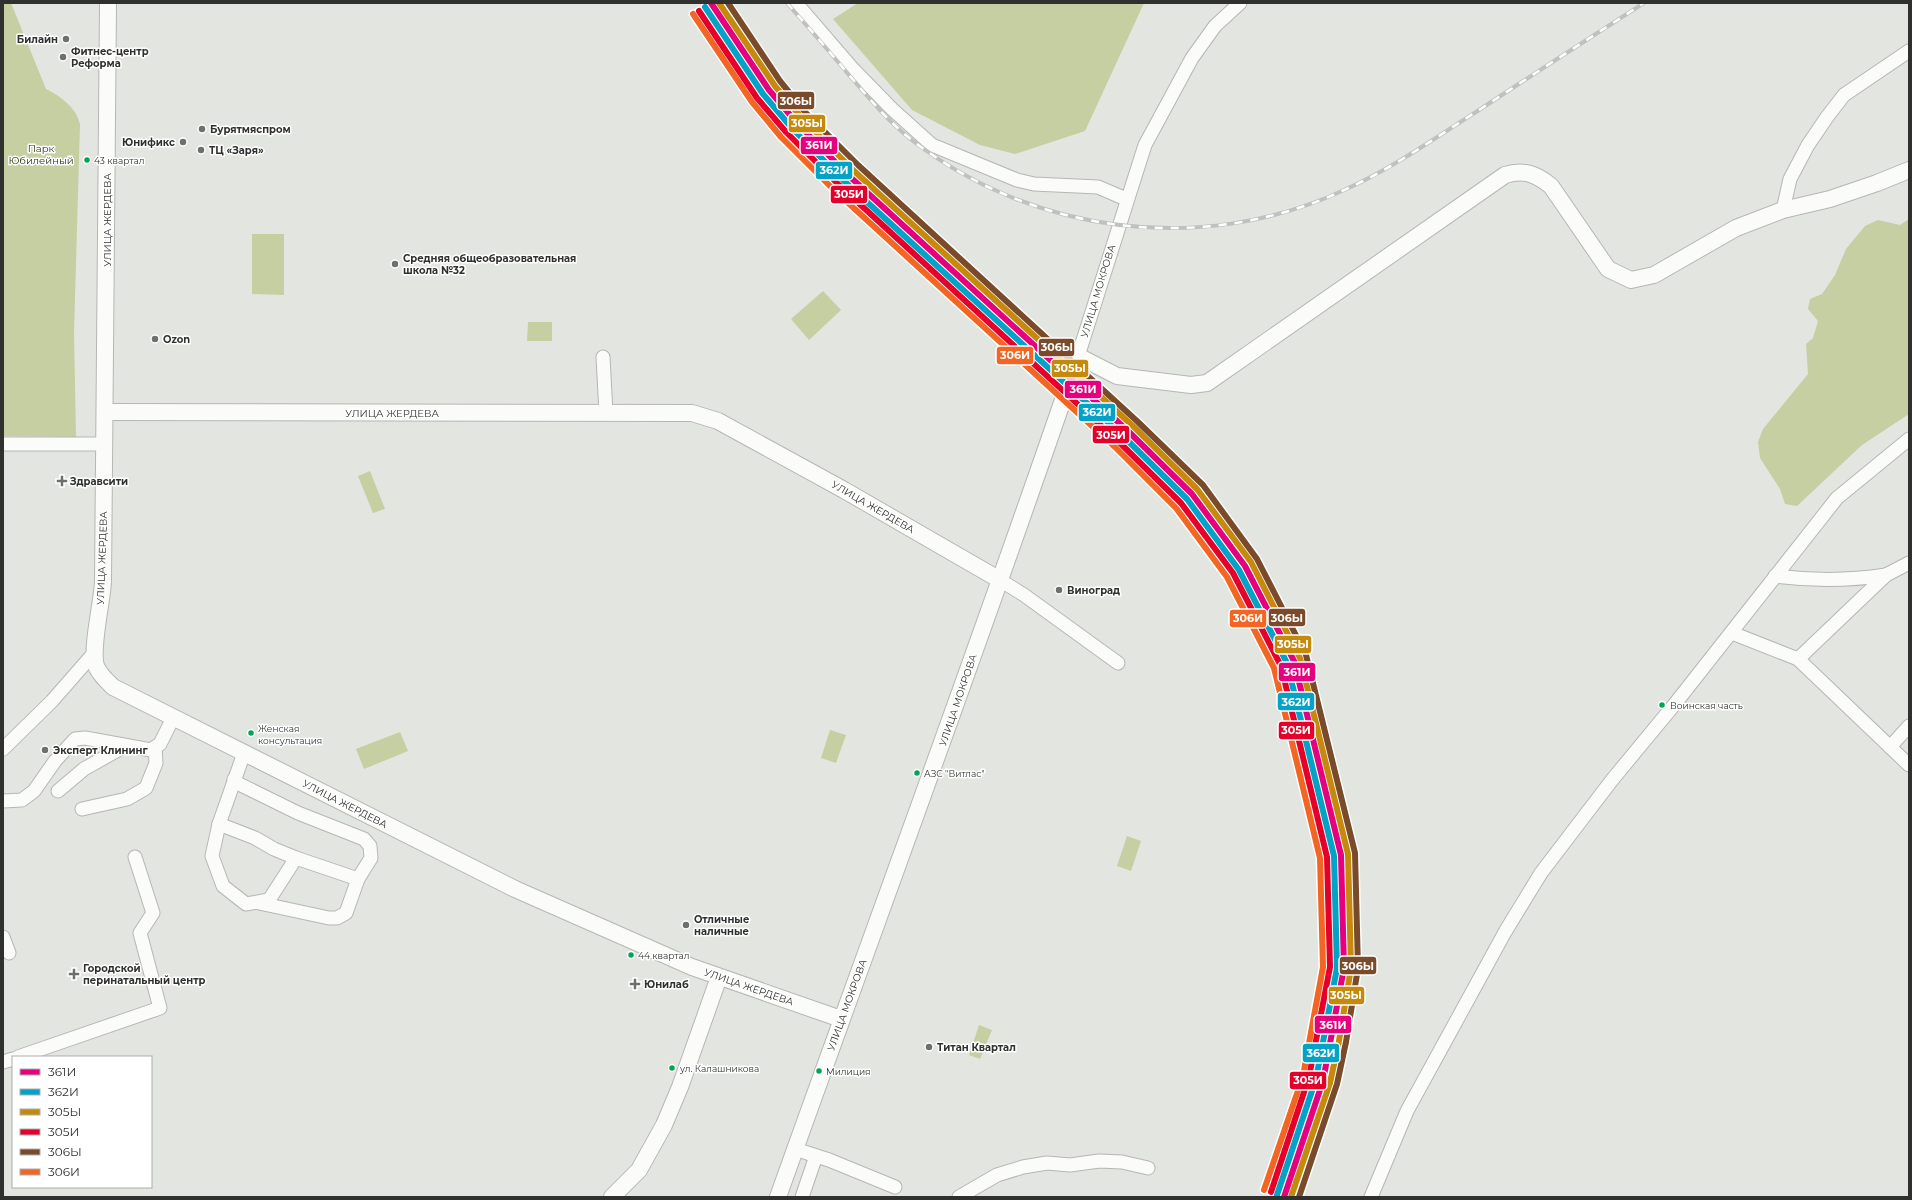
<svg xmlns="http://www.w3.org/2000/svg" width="1912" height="1200" viewBox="0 0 1912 1200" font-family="Montserrat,sans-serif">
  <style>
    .green { fill: #c5cfa1 }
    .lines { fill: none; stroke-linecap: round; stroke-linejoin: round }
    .minor-casing { stroke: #b5b7b3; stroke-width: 15 }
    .major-casing { stroke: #b5b7b3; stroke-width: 18 }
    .minor { stroke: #fbfbfa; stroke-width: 13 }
    .major { stroke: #fbfbfa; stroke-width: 16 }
    .rail-casing { stroke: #bfc0bf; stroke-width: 4 }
    .rail { stroke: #fff; stroke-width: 2.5; stroke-dasharray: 8; stroke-linecap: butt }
    .rail-1-casing { stroke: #fff; stroke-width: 9 }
    .rail-2-casing { stroke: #fff; stroke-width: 9 }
    .rail-3-casing { stroke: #fff; stroke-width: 9 }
    .rail-4-casing { stroke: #fff; stroke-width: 9 }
    .rail-5-casing { stroke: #fff; stroke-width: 9 }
    .rail-6-casing { stroke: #fff; stroke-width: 9 }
    .rail-1 { stroke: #e5007d; stroke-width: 6 }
    .rail-2 { stroke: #02a3c6; stroke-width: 6 }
    .rail-3 { stroke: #c5890c; stroke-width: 6 }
    .rail-4 { stroke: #e4002b; stroke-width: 6 }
    .rail-5 { stroke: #7a4b2a; stroke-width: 6 }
    .rail-6 { stroke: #f26522; stroke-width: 6 }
    .poi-dot { fill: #6f706d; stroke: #fff; stroke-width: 1.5 }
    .bus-dot { fill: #00a651; stroke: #fff; stroke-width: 1.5 }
    .labels { text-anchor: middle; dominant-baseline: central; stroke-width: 3; stroke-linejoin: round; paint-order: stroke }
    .bus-label { font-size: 9px; fill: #30312f; stroke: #fff; text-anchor: start }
    .poi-label { font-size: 10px; font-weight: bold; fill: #30312f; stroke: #fff; text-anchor: start }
    .park-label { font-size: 10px; fill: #2d340d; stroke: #fff }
    .street-label { font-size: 10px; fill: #30312f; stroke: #fff }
    .line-badge { stroke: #fff; stroke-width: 1.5 }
    .badge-label { font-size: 11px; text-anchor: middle; font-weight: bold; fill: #fff }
  </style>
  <rect width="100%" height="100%" fill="#e3e5e0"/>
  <g class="green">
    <path d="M3,3H11L46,89C60,96 76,107 80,124L74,333L76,437L3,436Z"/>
    <polygon points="858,3 1144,3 1085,131 1015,154 980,145 912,110 833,19"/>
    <polygon points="1909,219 1909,414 1862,445 1797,506 1785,504 1780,489 1760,458 1758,442 1763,429 1808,374 1806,344 1813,338 1818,321 1808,309 1810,299 1822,294 1835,275 1846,249 1865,226 1878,220 1900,225"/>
    <polygon points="252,234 284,234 284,295 252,294"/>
    <polygon points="823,291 841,310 809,340 791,319"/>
    <polygon points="528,322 552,322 552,341 527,341"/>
    <polygon points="370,471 385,509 373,513 358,476"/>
    <polygon points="830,730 846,735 836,763 821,758"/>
    <polygon points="400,732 408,751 364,769 356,749"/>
    <polygon points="1127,836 1141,841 1131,871 1117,866"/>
    <polygon points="979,1025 992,1030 980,1059 969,1055"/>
  </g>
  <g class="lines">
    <defs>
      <g id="minor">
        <polyline points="796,3 852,68 892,109 932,145 1017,180 1034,184 1098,187 1126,199"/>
        <polyline points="1783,210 1790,179 1808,145 1827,117 1844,95 1909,51"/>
        <polyline points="1078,356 1145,145 1192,58 1215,26 1240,3"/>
        <polyline points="603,357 606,413"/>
        <polyline points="3,444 105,444"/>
        <path d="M1775,576C1814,581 1847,581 1886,575"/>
        <polyline points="1000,580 1024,595 1118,663"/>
        <polyline points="1732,633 1798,659 1909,765"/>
        <polyline points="1798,659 1886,575 1909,563"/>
        <polyline points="1890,747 1909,726"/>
        <polyline points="3,749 52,701 94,653"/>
        <polyline points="244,753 219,824 212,856 223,886 246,904 269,900 296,858 358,879"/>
        <polyline points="234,779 239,784 298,813 364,839 370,846 371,858 358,879 346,913 337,918 329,918 259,903"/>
        <polyline points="58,791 84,769 125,746"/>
        <polyline points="3,801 22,800 34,791 55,761 75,739 85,738 151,750 160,744 173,718"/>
        <polyline points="82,809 127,799 146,788 156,763 155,747"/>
        <polyline points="219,824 255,838 274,849 296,858"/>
        <polyline points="3,937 9,953"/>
        <polyline points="18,1057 160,1008 140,933 153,913 135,857"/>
        <polyline points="3,1062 13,1059"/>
        <polyline points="795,1149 829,1160 895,1187"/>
        <polyline points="802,1197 816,1156"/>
        <polyline points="959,1197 997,1175 1023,1167 1047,1163 1070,1165 1099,1161 1122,1162 1148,1168"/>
        <polyline points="1371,1197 1407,1111 1505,932 1541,873 1612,780 1674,705 1837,498 1909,439"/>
      </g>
      <g id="major">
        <path d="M108,3L103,580C103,600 89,653 97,668C101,676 107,681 113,687L515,889L692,967L841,1019"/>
        <polyline points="106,412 692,413 718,421 844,490 1000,580"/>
        <polyline points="612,1197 639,1170 664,1125 680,1087 719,977"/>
        <path d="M778,1197C878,917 982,638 1078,356L1117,376L1191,385L1207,383L1505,175C1524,169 1536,174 1551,186L1608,269L1631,280L1654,275L1736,228L1783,210L1830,199L1877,183L1909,170"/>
      </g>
    </defs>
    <use href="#minor" class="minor-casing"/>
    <use href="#major" class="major-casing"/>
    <use href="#minor" class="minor"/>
    <use href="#major" class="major"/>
    <defs>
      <path id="rail" d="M787,3C808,27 829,51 849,75C868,97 886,119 908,137C1030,234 1200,256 1342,191C1390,170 1432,140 1476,112C1532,75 1588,39 1644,3"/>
    </defs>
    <use href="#rail" class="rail-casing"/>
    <use href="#rail" class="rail"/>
    <defs>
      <polyline id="rail-1" points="711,3 769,90 796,122 848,175 1129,432 1192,494 1245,566 1294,661 1341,855 1344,968 1323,1081 1284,1197"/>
      <polyline id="rail-2" points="705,7 763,94 791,127 843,180 1124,437 1187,499 1239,570 1287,663 1334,856 1337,968 1316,1079 1277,1195"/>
      <polyline id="rail-3" points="719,3 775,86 801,117 853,170 1134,427 1197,489 1251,562 1300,658 1348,854 1351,968 1339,1041 1330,1083 1291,1197"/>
      <polyline id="rail-4" points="699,11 757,98 786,132 839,185 1119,442 1181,503 1233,573 1281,666 1327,857 1330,967 1309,1077 1271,1192"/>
      <polyline id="rail-5" points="728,3 780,81 806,113 858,165 1138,422 1203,485 1257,559 1306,655 1355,853 1358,968 1346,1042 1337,1084 1299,1197"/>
      <polyline id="rail-6" points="693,14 752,102 781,137 834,190 1115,447 1176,508 1227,577 1274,668 1320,858 1323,967 1303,1076 1264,1190"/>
    </defs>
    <use href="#rail-1" class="rail-1-casing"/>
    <use href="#rail-2" class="rail-2-casing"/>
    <use href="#rail-3" class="rail-3-casing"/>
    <use href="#rail-4" class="rail-4-casing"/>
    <use href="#rail-5" class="rail-5-casing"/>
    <use href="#rail-6" class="rail-6-casing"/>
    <use href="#rail-1" class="rail-1"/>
    <use href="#rail-2" class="rail-2"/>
    <use href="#rail-3" class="rail-3"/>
    <use href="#rail-4" class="rail-4"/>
    <use href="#rail-5" class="rail-5"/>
    <use href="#rail-6" class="rail-6"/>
  </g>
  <g class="poi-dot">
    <circle cx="66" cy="39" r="4"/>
    <circle cx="63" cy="57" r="4"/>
    <circle cx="202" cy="129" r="4"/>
    <circle cx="183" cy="142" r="4"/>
    <circle cx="201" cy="150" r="4"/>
    <circle cx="395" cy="264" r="4"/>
    <circle cx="155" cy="339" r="4"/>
    <path d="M60 475h4v4h4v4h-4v4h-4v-4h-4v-4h4z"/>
    <circle cx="1059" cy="590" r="4"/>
    <circle cx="45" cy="750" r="4"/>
    <circle cx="686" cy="925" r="4"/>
    <path d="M72 968h4v4h4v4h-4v4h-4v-4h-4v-4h4z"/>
    <path d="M633 978h4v4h4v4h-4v4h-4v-4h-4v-4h4z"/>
    <circle cx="929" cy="1047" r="4"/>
  </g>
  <g class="bus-dot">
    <circle cx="87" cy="160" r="3.5"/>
    <circle cx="1662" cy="705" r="3.5"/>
    <circle cx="251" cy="733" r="3.5"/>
    <circle cx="917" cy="773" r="3.5"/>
    <circle cx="631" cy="955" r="3.5"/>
    <circle cx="672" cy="1068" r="3.5"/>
    <circle cx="819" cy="1071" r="3.5"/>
  </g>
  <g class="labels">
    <g class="bus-label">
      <text x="94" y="160">43 квартал</text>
      <text x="1670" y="705">Воинская часть</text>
      <text x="258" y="728">Женская<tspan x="258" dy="12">консультация</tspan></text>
      <text x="924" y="773">АЗС "Витлас"</text>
      <text x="638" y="955">44 квартал</text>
      <text x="680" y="1068">ул. Калашникова</text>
      <text x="826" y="1071">Милиция</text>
    </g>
    <g class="poi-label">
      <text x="58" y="39" text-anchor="end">Билайн</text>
      <text x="71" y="51">Фитнес-центр<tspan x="71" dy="12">Реформа</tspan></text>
      <text x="210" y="129">Бурятмяспром</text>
      <text x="175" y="142" text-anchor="end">Юнификс</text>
      <text x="209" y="150">ТЦ «Заря»</text>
      <text x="403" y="258">Средняя общеобразовательная<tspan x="403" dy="12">школа №32</tspan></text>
      <text x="163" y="339">Ozon</text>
      <text x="70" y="481">Здравсити</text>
      <text x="1067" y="590">Виноград</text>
      <text x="53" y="750">Эксперт Клининг</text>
      <text x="694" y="919">Отличные<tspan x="694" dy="12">наличные</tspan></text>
      <text x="83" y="968">Городской<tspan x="83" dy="12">перинатальный центр</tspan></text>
      <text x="644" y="984">Юнилаб</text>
      <text x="937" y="1047">Титан Квартал</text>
    </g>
    <g class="park-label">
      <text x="41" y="148">Парк<tspan x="41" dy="12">Юбилейный</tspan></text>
    </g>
    <g class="street-label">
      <text transform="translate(107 220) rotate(-90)">УЛИЦА ЖЕРДЕВА</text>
      <text transform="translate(1098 291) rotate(-73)">УЛИЦА МОКРОВА</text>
      <text x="392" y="413">УЛИЦА ЖЕРДЕВА</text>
      <text transform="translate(873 507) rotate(30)">УЛИЦА ЖЕРДЕВА</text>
      <text transform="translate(102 558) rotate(-88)">УЛИЦА ЖЕРДЕВА</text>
      <text transform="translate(958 700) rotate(-71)">УЛИЦА МОКРОВА</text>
      <text transform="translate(345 804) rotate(27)">УЛИЦА ЖЕРДЕВА</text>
      <text transform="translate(749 987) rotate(19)">УЛИЦА ЖЕРДЕВА</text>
      <text transform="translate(847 1005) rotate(-70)">УЛИЦА МОКРОВА</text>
    </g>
  </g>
  <g class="line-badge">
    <rect x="777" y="91" width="38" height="19" rx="4" fill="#7a4b2a"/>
    <rect x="788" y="114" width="38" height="19" rx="4" fill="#c5890c"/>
    <rect x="800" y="136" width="38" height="19" rx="4" fill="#e5007d"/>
    <rect x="815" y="161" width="38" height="19" rx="4" fill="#02a3c6"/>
    <rect x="830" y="185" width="38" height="19" rx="4" fill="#e4002b"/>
    <rect x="1038" y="338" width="37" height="19" rx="4" fill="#7a4b2a"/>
    <rect x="996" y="346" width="38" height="19" rx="4" fill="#f26522"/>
    <rect x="1051" y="359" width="38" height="19" rx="4" fill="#c5890c"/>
    <rect x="1064" y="380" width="38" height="19" rx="4" fill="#e5007d"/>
    <rect x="1078" y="403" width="38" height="19" rx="4" fill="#02a3c6"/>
    <rect x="1092" y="425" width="38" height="19" rx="4" fill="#e4002b"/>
    <rect x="1268" y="608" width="38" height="19" rx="4" fill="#7a4b2a"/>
    <rect x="1229" y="609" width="38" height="19" rx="4" fill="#f26522"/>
    <rect x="1274" y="635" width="38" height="19" rx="4" fill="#c5890c"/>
    <rect x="1278" y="662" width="38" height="20" rx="4" fill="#e5007d"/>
    <rect x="1277" y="692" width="38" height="19" rx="4" fill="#02a3c6"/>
    <rect x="1278" y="721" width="37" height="19" rx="4" fill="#e4002b"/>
    <rect x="1339" y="956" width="38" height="19" rx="4" fill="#7a4b2a"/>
    <rect x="1328" y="986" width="37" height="19" rx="4" fill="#c5890c"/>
    <rect x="1314" y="1015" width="38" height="19" rx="4" fill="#e5007d"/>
    <rect x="1302" y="1043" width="38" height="20" rx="4" fill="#02a3c6"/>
    <rect x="1289" y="1071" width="38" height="19" rx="4" fill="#e4002b"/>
  </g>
  <g class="badge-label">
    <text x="796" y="105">306Ы</text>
    <text x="807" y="127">305Ы</text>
    <text x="819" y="149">361И</text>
    <text x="834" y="174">362И</text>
    <text x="849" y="198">305И</text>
    <text x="1057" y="351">306Ы</text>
    <text x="1015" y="359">306И</text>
    <text x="1070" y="372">305Ы</text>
    <text x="1083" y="393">361И</text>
    <text x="1097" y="416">362И</text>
    <text x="1111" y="439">305И</text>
    <text x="1287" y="622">306Ы</text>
    <text x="1248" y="622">306И</text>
    <text x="1293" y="648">305Ы</text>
    <text x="1297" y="676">361И</text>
    <text x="1296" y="706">362И</text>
    <text x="1296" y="734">305И</text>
    <text x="1358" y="970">306Ы</text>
    <text x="1346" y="999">305Ы</text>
    <text x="1333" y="1029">361И</text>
    <text x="1321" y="1057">362И</text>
    <text x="1308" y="1084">305И</text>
  </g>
  <rect width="1912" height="1200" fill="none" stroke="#30312f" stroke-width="8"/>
  <rect x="12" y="1056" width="140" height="132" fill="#ffffff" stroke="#acadac"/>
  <rect x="20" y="1069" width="20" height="6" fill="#e5007d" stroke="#acadac"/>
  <text x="48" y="1076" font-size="12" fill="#30312f">361И</text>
  <rect x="20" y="1089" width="20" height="6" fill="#02a3c6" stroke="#acadac"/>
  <text x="48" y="1096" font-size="12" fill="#30312f">362И</text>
  <rect x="20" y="1109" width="20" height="6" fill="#c5890c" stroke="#acadac"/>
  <text x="48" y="1116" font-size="12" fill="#30312f">305Ы</text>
  <rect x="20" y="1129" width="20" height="6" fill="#e4002b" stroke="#acadac"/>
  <text x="48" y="1136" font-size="12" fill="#30312f">305И</text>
  <rect x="20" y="1149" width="20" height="6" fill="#7a4b2a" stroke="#acadac"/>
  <text x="48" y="1156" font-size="12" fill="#30312f">306Ы</text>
  <rect x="20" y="1169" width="20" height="6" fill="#f26522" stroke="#acadac"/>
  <text x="48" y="1176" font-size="12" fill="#30312f">306И</text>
</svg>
